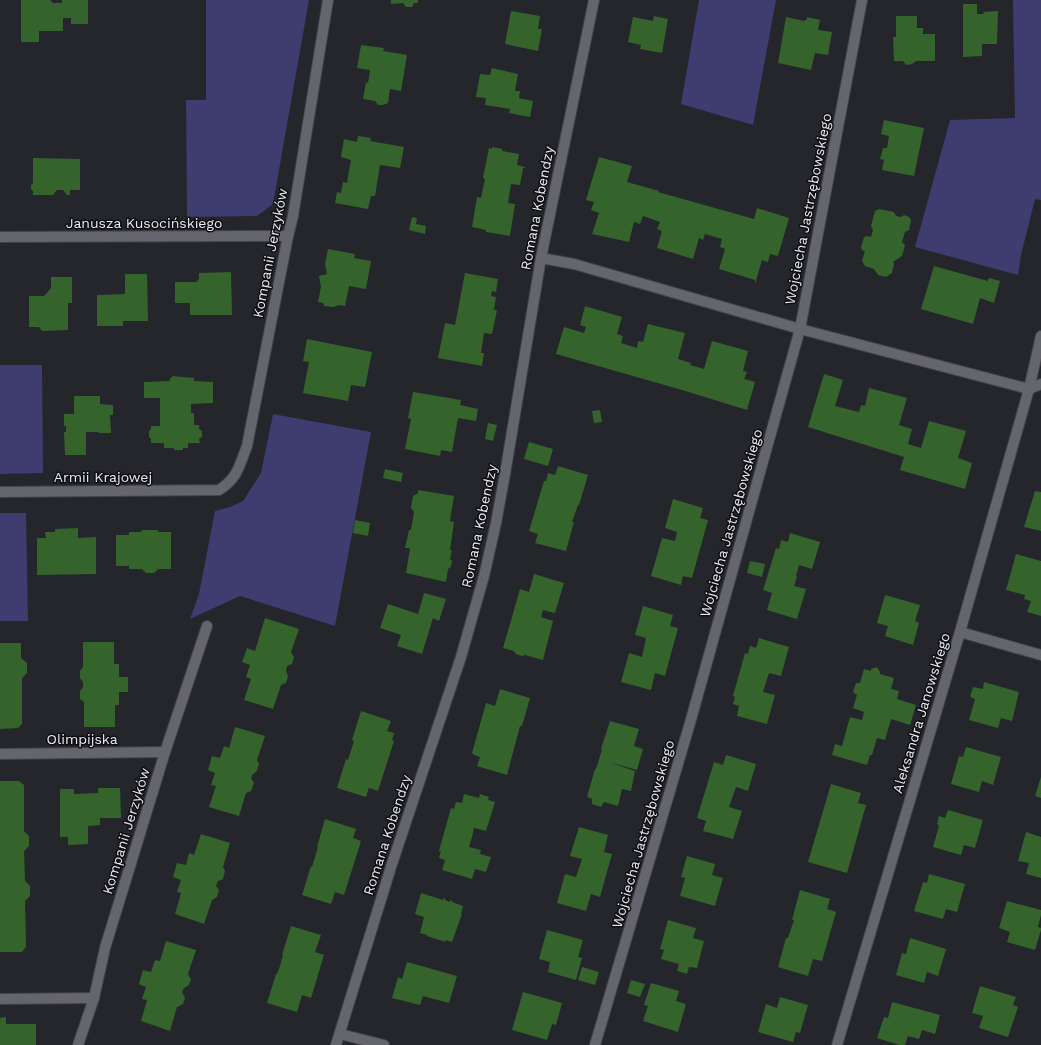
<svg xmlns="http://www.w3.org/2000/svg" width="1041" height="1045" viewBox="0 0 1041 1045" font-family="'Work Sans',sans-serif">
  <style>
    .green { fill: #3f3c70 }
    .building { fill: #34642c }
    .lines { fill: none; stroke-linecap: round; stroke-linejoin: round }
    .service-casing { stroke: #434349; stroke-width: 12 }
    .minor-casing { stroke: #434349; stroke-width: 12 }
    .service { stroke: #65656e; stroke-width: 10 }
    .minor { stroke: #65656e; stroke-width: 10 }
    .labels { text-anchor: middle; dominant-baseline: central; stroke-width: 3; stroke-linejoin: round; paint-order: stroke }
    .street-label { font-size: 14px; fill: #ebebf0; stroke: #0e0f12 }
  </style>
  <rect width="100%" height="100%" fill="#25252c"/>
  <g class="green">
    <polygon points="206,0 309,0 273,204 257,216 187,217 186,100 206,100"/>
    <polygon points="699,0 776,0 753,125 681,104"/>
    <polygon points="1013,0 1041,0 1041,200 1035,199 1021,255 1018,275 915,247 950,120 1015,118"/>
    <polygon points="0,365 42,365 43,473 0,474"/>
    <polygon points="273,414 371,432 335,626 240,596 190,619 199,594 215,511 230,507 243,501 261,473"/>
    <polygon points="0,513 26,513 28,621 0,621"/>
  </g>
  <g class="building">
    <polygon points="21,0 50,0 53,3 62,3 62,0 88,0 88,24 71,24 71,18 63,18 63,31 39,31 39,42 21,42"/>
    <polygon points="391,0 418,0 418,3 414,3 412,7 406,7 403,3 391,4"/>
    <polygon points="963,4 977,4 977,14 984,14 983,12 998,11 997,44 982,44 982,56 963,57"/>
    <polygon points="511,11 540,16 538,29 542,29 538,51 505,44"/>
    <polygon points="654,16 668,19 662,53 640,49 641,45 628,42 633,17 653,21"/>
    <polygon points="896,16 917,16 917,28 923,28 923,34 935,34 935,61 916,61 912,64 906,65 903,61 894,61 893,37 896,37"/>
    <polygon points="786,17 804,21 807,19 807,17 820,20 818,30 832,32 828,55 815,53 811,70 778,63"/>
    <polygon points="361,45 384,48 383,51 407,55 401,91 390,89 388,103 383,105 378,105 375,101 363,99 366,82 368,83 370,70 357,68"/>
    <polygon points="492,68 518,74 515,91 520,91 519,98 533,101 530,117 509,113 510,109 485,105 486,98 476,97 480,74 490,75"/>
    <polygon points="884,120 924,128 914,176 882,170 884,160 880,159 883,148 887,148 889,136 881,134"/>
    <polygon points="358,136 371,138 370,141 404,147 400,168 380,165 375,196 371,196 368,209 335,203 337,192 341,193 343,182 347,183 349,170 351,160 341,157 344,139 357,142"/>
    <polygon points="492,147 502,149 502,151 519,154 517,165 525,167 525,168 523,168 520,185 511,184 508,203 515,204 510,236 486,232 486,230 472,227 477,197 481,198 483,188 485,179 483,178 489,148 492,149"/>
    <polygon points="599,157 632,166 627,182 659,191 658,192 754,219 757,208 789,218 778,256 770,254 768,262 762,260 755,284 755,280 719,269 725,249 720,247 722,239 705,234 703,240 699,238 693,259 657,248 662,231 657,229 660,222 643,216 640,224 634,222 629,242 592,234 599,213 591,210 594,202 586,200"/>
    <polygon points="33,158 80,159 80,190 70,190 70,195 67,195 63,190 57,190 53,195 33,195 33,191 31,189 31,185 33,183"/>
    <polygon points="879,209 894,212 896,216 901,217 904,215 909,217 911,220 909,230 905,232 902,242 905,245 902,256 893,262 894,264 892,273 886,277 878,275 874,269 865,266 862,261 865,251 863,251 861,248 864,237 867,236 871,237 873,230 871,226 875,211"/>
    <polygon points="412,217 417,218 416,224 426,226 425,234 409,230"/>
    <polygon points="328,249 355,254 354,258 371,261 366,289 349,286 345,306 339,305 333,307 324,306 323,303 318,302 321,287 319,276 327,274 325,264"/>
    <polygon points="934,266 988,281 989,278 1000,281 994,303 980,298 973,324 921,309"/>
    <polygon points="231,272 232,315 190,315 190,303 175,303 175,282 196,282 199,279 199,273"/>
    <polygon points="465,273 498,279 496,292 492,291 491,296 496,297 494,310 497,310 492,334 484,333 481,353 484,353 482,366 438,358 445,323 455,325"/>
    <polygon points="125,274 147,274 148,321 123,321 123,326 97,326 97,295 125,294"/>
    <polygon points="51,277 72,277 72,303 68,303 68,330 42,331 39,327 29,327 29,296 44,296 51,288"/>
    <polygon points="585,306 622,317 617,334 623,336 621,343 637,348 638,341 643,342 648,324 685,333 678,359 691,363 690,365 704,369 712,341 748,351 743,371 747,372 744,379 755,382 747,410 682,390 556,354 564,327 584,333 586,327 580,325"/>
    <polygon points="307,339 372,352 365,387 351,385 348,401 303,393 309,362 303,361"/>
    <polygon points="824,374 843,380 835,406 859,412 861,405 865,406 869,388 907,398 899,425 912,429 908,444 921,448 929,421 966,431 958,458 972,463 965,489 900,470 904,457 808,427"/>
    <polygon points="172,376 194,378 194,381 213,382 213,403 191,404 191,413 194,413 194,425 199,425 199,429 202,431 202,437 199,439 200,443 188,443 188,448 183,448 183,450 174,450 174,448 164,448 164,443 151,443 151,439 149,437 149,431 151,429 151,426 160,426 160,398 144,398 144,382 170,381 170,378 172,378"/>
    <polygon points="413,392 461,400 460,405 478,409 476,421 458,418 452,452 441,450 440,456 405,449 411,419 408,418"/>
    <polygon points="74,396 100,396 100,404 113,405 113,415 110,415 111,433 99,433 99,432 86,432 86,455 65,455 64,432 66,432 66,426 64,426 64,414 74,414"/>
    <polygon points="600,410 602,422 594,423 592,411"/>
    <polygon points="488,423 497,425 493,441 485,439"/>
    <polygon points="529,442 553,449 548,466 524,459"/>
    <polygon points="558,466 588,475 579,505 578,505 572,522 574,522 566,551 535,543 538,534 529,531 544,481 546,481 548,473 555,475"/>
    <polygon points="385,469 403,473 401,482 383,478"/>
    <polygon points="418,490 454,496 450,521 454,522 450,550 452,550 450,559 452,561 451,567 448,569 446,582 406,573 410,548 405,548 409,530 411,530 414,512 411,508 413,496 418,493"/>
    <polygon points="1035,491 1041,492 1041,531 1024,527"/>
    <polygon points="673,499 703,508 700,518 708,520 692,578 683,576 681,585 651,576 662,538 675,541 677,532 665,528"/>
    <polygon points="355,520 370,523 368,536 353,533"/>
    <polygon points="78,528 78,538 96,537 96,574 37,575 37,538 46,538 45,532 55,532 55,529"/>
    <polygon points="142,530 158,530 158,532 171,532 171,569 158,569 154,573 146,573 142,569 129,569 129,566 116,566 116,535 129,535 129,532 141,532"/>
    <polygon points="790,533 820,542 812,569 799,565 796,576 797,577 794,586 806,589 797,619 767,610 772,593 763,590 776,548 779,549 781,540 788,542"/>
    <polygon points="1016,554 1041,561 1041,616 1027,612 1031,601 1024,599 1025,595 1006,590"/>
    <polygon points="750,561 765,564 762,577 747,573"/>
    <polygon points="534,574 564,583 555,613 543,610 541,617 553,621 543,660 525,655 522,656 516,654 514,651 503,648 520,589 529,592"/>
    <polygon points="424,593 446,599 439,621 433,618 422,654 397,646 401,635 380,628 388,604 418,614"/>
    <polygon points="885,595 920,605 915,621 919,623 913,645 885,636 888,626 877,623"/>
    <polygon points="643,606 673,615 670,626 678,628 665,676 655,673 651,690 621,682 629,653 642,657 646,638 635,635"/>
    <polygon points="265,618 299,629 291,652 294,657 292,664 287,666 286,671 288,676 286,683 281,685 273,709 244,700 251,679 246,677 250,665 242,662 247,648 255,651"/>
    <polygon points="759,638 789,647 781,676 769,673 766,682 763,692 775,695 767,724 737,716 739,706 733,704 735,697 733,696 745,653 748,654 750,646 756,648"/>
    <polygon points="83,642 114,642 114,664 119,664 119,677 128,677 128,692 119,692 119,705 115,705 115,727 84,727 84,702 80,699 80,691 83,687 83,682 80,678 80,671 83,667"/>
    <polygon points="0,643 21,643 21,658 27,663 27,673 22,678 22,724 18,728 0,729"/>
    <polygon points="877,667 880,672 880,674 894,678 891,689 899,691 897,699 916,705 910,725 891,719 885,740 877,738 872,755 870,755 867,765 832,755 835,744 842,746 850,717 862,720 864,712 853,708 857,695 853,692 856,683 860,683 864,669 871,671 871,669"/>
    <polygon points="984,682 1019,692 1012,721 1001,718 998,728 969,720 975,699 970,697 973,687 983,689"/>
    <polygon points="500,689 530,698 522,726 520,726 507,775 477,766 480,757 474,755 472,753 486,703 495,706"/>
    <polygon points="361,711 391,721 387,731 394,733 392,740 394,741 378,791 369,788 366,797 337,788 346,759 348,760 354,741 352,740"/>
    <polygon points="610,721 639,729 634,746 643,749 637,770 608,762 635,771 631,791 622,789 618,806 604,802 601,807 592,804 592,799 587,797 595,769 596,769 602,750 601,749"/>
    <polygon points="235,727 265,736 257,760 259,764 257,771 253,774 251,778 254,783 251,791 246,793 239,816 209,807 216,786 211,785 215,773 208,770 212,756 220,758 224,746 229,748"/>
    <polygon points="966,747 1001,757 993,785 982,781 979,792 951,784 959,756 963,757"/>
    <polygon points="726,755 756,764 748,791 736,787 729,807 742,811 733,839 703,831 706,821 697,818 714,762 723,765"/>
    <polygon points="1041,777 1041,798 1035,796"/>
    <polygon points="0,781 19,781 24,785 24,831 29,836 29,846 24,851 25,881 30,886 30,896 25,901 26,947 22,952 0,952"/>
    <polygon points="831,784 861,793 858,803 866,805 847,873 808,862"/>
    <polygon points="98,788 120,788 121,818 100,818 100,825 88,826 88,844 68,845 68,837 60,837 60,789 74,789 74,794 98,793"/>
    <polygon points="464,794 479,798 480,794 489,797 488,800 495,802 486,831 474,828 472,837 469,847 481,850 480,854 491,857 486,872 475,869 472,879 442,870 445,860 439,858 441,851 439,851 451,808 454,809 456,802 462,803"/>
    <polygon points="948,810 983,820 975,848 964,845 961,855 933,847 939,826 937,824 939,816 945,818"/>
    <polygon points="325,819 356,829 353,838 361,841 344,895 335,892 331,904 302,895 311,866 312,867 318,847 317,847"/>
    <polygon points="579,827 608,835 604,852 612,854 600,897 591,894 586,911 557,903 565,874 576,877 582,859 570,856"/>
    <polygon points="1026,832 1041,837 1041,878 1026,874 1029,863 1018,861"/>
    <polygon points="201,834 230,843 223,867 225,871 223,879 218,881 216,886 219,890 217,897 212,900 204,924 175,914 181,893 177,892 181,880 173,877 177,863 186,865 189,853 194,855"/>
    <polygon points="687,856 715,864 712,875 723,878 715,906 680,896 685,878 681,877"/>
    <polygon points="929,874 965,884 957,912 946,909 943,919 914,911 923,882 927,883"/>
    <polygon points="800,890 830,899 827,909 836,912 822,961 813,959 808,976 778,967 786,938 788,938 794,920 792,920"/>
    <polygon points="421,893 443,900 444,898 445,898 445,900 450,902 451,900 452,900 452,902 463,906 461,914 462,914 452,942 446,940 446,942 427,936 427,935 420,933 424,917 415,914"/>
    <polygon points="1007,901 1041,910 1041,915 1038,927 1041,928 1041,930 1035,950 1007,942 1010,932 999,928"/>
    <polygon points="668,920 696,928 693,938 704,941 697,968 689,967 687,974 677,971 679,964 661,959 664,950 660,949"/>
    <polygon points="291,926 321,935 315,952 324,955 311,998 302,995 297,1012 267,1003 276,974 277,974 280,966 283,955 282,955"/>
    <polygon points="547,930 583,940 578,957 582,958 576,980 548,972 550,962 539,959"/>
    <polygon points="910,938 946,949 938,976 927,972 924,983 896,975 902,953 906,954"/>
    <polygon points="166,941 196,950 188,974 191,979 189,985 184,988 182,992 185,998 183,1004 177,1007 170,1031 141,1021 147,1000 142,999 146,987 139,984 143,970 151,972 155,960 160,961"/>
    <polygon points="407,962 457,976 449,1003 423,996 420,1005 392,998 398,977 402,979"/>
    <polygon points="582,967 599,972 595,985 578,980"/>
    <polygon points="631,980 645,984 640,997 627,993"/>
    <polygon points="651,983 679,991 676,1001 686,1004 678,1032 643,1021 648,1006 644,1005"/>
    <polygon points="980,986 1016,997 1013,1005 1018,1007 1008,1037 979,1028 983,1016 972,1013"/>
    <polygon points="523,992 562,1003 556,1025 552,1024 547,1040 512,1030"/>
    <polygon points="780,997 808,1005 800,1033 796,1032 793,1042 758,1032 766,1004 777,1008"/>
    <polygon points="892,1002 940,1015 935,1034 922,1030 919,1039 908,1036 905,1045 899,1045 877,1038 884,1017 888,1018"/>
    <polygon points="6,1017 6,1024 36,1024 36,1045 0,1045 0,1018"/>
  </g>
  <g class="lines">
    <defs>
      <polyline id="service" points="1029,389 1041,336"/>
      <g id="minor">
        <polyline points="0,237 288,236"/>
        <polyline points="541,258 574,264 800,329 1029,389"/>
        <polyline points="1029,389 1041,384"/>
        <path d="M0,492L219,490C238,478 239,466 247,446L288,236L293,216L328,0"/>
        <polyline points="960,632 1041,655"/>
        <polyline points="0,754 165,752"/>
        <polyline points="0,999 94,998"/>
        <polyline points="340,1034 384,1045"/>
        <polyline points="78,1045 94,998 105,948 165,752 207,626"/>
        <polyline points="336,1045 391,867 461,657 484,576 496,523 505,474 541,258 594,0"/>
        <polyline points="595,1045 690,723 800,329 862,0"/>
        <polyline points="837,1045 960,632 1029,389"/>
      </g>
    </defs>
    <use href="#service" class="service-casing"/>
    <use href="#minor" class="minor-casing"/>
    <use href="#service" class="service"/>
    <use href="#minor" class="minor"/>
  </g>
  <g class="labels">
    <g class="street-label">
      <text transform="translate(537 208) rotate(-79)">Romana Kobendzy</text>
      <text transform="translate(808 209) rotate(-79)">Wojciecha Jastrzębowskiego</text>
      <text x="144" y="223">Janusza Kusocińskiego</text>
      <text transform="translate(270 253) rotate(-79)">Kompanii Jerzyków</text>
      <text x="103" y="477">Armii Krajowej</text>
      <text transform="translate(731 523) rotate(-74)">Wojciecha Jastrzębowskiego</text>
      <text transform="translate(479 526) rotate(-78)">Romana Kobendzy</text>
      <text transform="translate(921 713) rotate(-73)">Aleksandra Janowskiego</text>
      <text x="82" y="739">Olimpijska</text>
      <text transform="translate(126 831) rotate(-73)">Kompanii Jerzyków</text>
      <text transform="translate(643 834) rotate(-74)">Wojciecha Jastrzębowskiego</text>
      <text transform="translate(387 835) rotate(-72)">Romana Kobendzy</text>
    </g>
  </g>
</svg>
